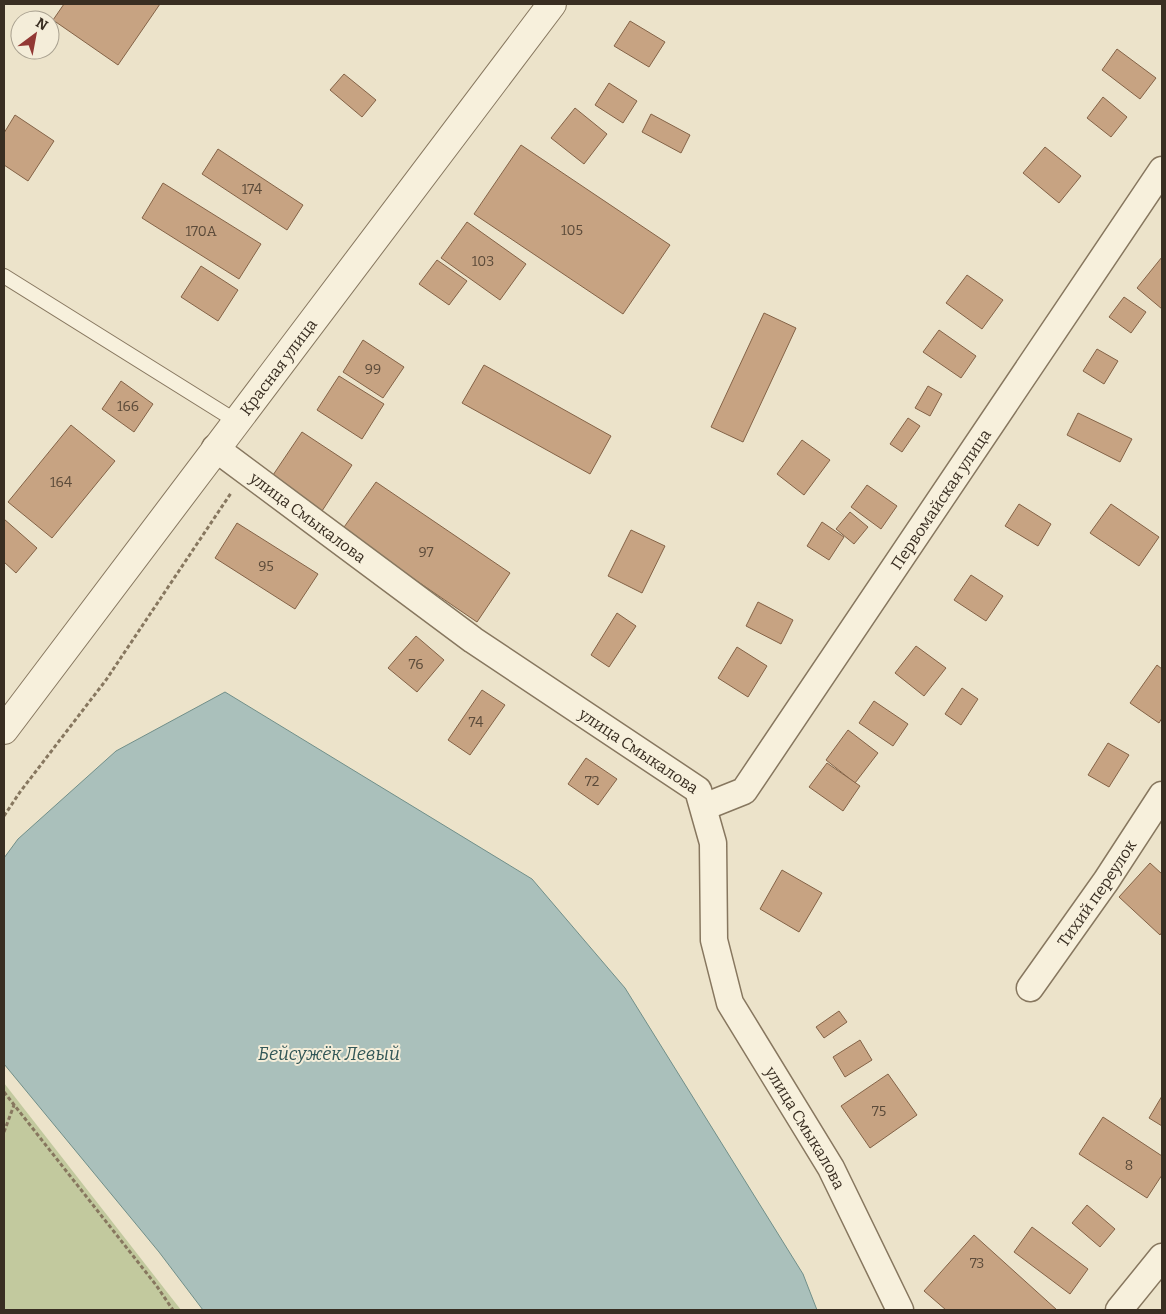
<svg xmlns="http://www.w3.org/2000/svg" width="1166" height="1314" viewBox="0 0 1166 1314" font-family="Bitter,serif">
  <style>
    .green { fill: #c2c99e }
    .water { fill: #aac0bb; stroke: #718f89 }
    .building { fill: #c7a382; stroke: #846347 }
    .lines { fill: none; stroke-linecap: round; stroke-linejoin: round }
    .service-casing { stroke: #87775f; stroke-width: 16 }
    .minor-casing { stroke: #87775f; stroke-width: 29 }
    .tertiary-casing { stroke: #87775f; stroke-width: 30 }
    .path { stroke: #87775f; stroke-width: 3; stroke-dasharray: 4 2.5; stroke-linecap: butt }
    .service { stroke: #f7f0dc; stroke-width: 14 }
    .minor { stroke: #f7f0dc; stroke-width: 26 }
    .tertiary { stroke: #f7f0dc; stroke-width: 28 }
    .labels { text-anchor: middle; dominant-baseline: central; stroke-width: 4; stroke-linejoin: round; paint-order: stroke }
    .number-label { font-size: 14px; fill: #5c4b3a }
    .street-label { font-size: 16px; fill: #392e22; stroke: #f4edd9 }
    .water-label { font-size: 18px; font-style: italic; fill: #325757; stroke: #f4edd9 }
  </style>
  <rect width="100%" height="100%" fill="#ece3ca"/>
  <polygon class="green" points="4,1083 181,1310 4,1310"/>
  <polygon class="water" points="225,692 532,879 625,988 803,1274 817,1310 203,1310 159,1252 4,1064 4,858 18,839 116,751"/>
  <g class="building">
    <polygon points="64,4 160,4 118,65 53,20"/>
    <polygon points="630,21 665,42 649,67 614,46"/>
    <polygon points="1117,49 1156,78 1140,99 1102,70"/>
    <polygon points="344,74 376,100 362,117 330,90"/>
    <polygon points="609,83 637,101 623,123 595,105"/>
    <polygon points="1103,97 1127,117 1111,137 1087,118"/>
    <polygon points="575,108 607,134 584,164 551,138"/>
    <polygon points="651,114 690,135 681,153 642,132"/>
    <polygon points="15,115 54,141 28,181 4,165 4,133"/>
    <polygon points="521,145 670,245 623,314 474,214"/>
    <polygon points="1045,147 1081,176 1059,203 1023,173"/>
    <polygon points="218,149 303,205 287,230 202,174"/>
    <polygon points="163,183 261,244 239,279 142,218"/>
    <polygon points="467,222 526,264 500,300 441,258"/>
    <polygon points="1162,257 1162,309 1137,288"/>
    <polygon points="437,260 467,281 449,305 419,284"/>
    <polygon points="201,266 238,290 218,321 181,297"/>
    <polygon points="967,275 1003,300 982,329 946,303"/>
    <polygon points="1124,297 1146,312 1131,333 1109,317"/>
    <polygon points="764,313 796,328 743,442 711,427"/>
    <polygon points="939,330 976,356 961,378 923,352"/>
    <polygon points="363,340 404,367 383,398 343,372"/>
    <polygon points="1097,349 1118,361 1104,384 1083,371"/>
    <polygon points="484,365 611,436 590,474 462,403"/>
    <polygon points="339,376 384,404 362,439 317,410"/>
    <polygon points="121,381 153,404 134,432 102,409"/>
    <polygon points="928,386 942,394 930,416 915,408"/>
    <polygon points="1078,413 1132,439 1120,462 1067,435"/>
    <polygon points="908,418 920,426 902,452 890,444"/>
    <polygon points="71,425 115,461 52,538 8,502"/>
    <polygon points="302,432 352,465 322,511 271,478"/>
    <polygon points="802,440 830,460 804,495 777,474"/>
    <polygon points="376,482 510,573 477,622 342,530"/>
    <polygon points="867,485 897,506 881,529 851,507"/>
    <polygon points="1019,504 1051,524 1038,546 1005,526"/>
    <polygon points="1111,504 1159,537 1139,566 1090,533"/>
    <polygon points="850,512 868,527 854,544 836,529"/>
    <polygon points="4,519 37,548 16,573 4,562"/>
    <polygon points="822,522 844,537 829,560 807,546"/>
    <polygon points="237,523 318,574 295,609 215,558"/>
    <polygon points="631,530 665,546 642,593 608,576"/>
    <polygon points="971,575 1003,596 986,621 954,600"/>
    <polygon points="758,602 793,620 781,644 746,626"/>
    <polygon points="617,613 636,626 609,667 591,655"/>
    <polygon points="416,636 444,660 417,692 388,668"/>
    <polygon points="916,646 946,668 924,696 895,673"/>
    <polygon points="737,647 767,666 748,697 718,678"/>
    <polygon points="1157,665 1162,669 1162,718 1159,723 1130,703"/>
    <polygon points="962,688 978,699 961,725 945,714"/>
    <polygon points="482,690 505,705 470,755 448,740"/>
    <polygon points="874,701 908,724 893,746 859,723"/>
    <polygon points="848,730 878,753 855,783 826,760"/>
    <polygon points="1108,743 1129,755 1109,787 1088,775"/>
    <polygon points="586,758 617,779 598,805 568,784"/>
    <polygon points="827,763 860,786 843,811 809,787"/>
    <polygon points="1150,863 1162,874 1162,932 1160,935 1119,897"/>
    <polygon points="782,870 822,893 799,932 760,909"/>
    <polygon points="839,1011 847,1022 824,1038 816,1027"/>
    <polygon points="860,1040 872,1060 845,1077 833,1057"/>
    <polygon points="888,1074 917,1115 870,1148 841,1106"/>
    <polygon points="1162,1096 1162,1126 1149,1118"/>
    <polygon points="1103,1117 1162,1156 1162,1175 1147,1198 1079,1154"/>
    <polygon points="1087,1205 1115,1229 1100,1247 1072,1223"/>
    <polygon points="1032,1227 1088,1269 1070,1294 1014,1252"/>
    <polygon points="974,1235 1057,1310 946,1310 924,1291"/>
  </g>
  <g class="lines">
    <defs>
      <polyline id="service" points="4,276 236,421"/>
      <g id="minor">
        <path id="s1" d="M215,448L473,640L698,790L713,843L714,940L730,1003L831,1168L900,1310"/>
        <path id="s2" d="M704,807L744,791L1162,170"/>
        <path id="s3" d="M1030,988L1106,881L1162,795"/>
        <polyline points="1119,1310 1162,1257"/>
      </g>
      <g id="tertiary">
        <path id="s4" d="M4,730L552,4"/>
      </g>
    </defs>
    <use href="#service" class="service-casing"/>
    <use href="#minor" class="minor-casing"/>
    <use href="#tertiary" class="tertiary-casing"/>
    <g class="path">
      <polyline points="4,816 20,792 106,680 231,493"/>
      <polyline points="4,1092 156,1285 173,1310"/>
      <polyline points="4,1132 14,1105"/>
    </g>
    <use href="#service" class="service"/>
    <use href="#minor" class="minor"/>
    <use href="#tertiary" class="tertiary"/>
  </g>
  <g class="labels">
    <g class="number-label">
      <text x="252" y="189">174</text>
      <text x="572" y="230">105</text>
      <text x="201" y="231">170А</text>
      <text x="483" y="261">103</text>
      <text x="373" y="369">99</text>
      <text x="128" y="406">166</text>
      <text x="61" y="482">164</text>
      <text x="426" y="552">97</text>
      <text x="266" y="566">95</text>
      <text x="416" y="664">76</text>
      <text x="476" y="722">74</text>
      <text x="592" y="781">72</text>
      <text x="879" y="1111">75</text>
      <text x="1129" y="1165">8</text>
      <text x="977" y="1263">73</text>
    </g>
    <g class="street-label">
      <text stroke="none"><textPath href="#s4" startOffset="455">Красная улица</textPath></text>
      <text stroke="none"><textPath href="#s2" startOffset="395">Первомайская улица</textPath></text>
      <text stroke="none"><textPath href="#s1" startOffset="116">улица Смыкалова</textPath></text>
      <text stroke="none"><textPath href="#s1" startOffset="521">улица Смыкалова</textPath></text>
      <text stroke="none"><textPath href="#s3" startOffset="116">Тихий переулок</textPath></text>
      <text stroke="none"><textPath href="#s1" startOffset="955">улица Смыкалова</textPath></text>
    </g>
    <g class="water-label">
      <text x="329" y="1054">Бейсужёк Левый</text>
    </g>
  </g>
  <rect width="1166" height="1314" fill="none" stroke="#392e22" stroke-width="10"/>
  <g transform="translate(35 35) rotate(32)"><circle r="24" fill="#f4edd9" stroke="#a9a190"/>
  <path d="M0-4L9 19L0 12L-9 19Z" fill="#923834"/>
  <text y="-8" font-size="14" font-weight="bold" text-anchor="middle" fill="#392e22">N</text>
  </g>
</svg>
